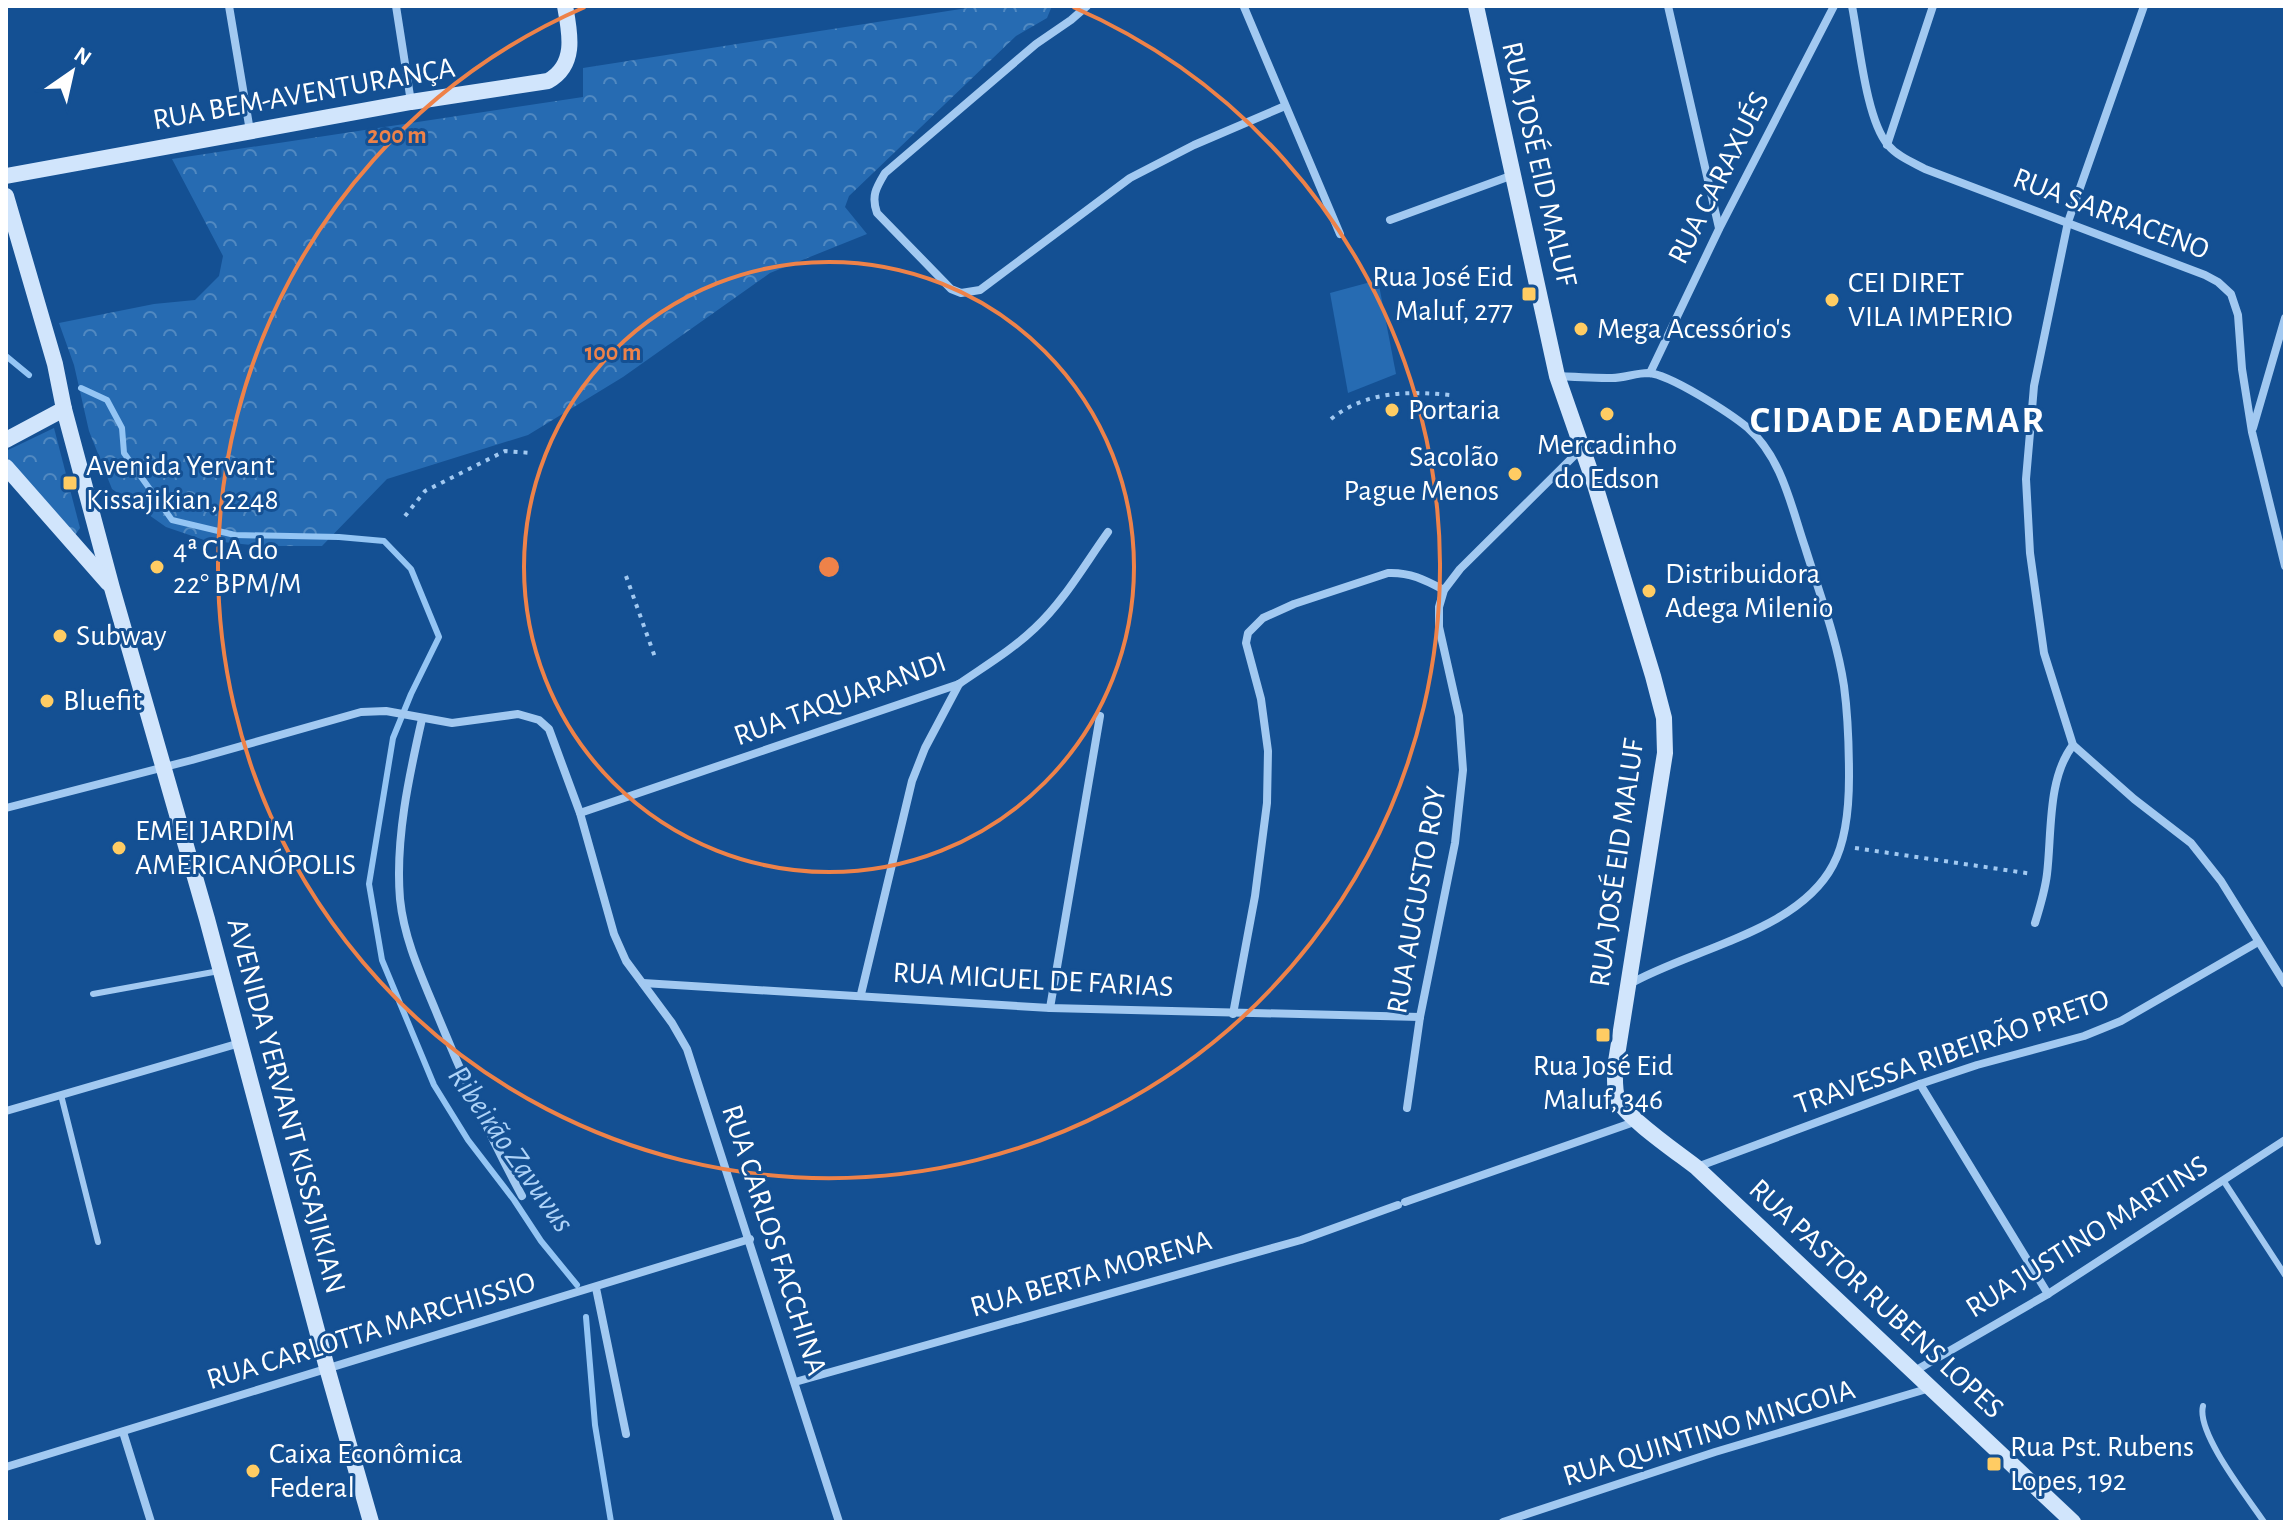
<svg xmlns="http://www.w3.org/2000/svg" width="2291" height="1528" viewBox="0 0 2291 1528" font-family="'Alegreya Sans',sans-serif">
  <style>
    .forest { fill: url(#forest-crowns) }
    .garden { fill: #266bb2 }
    .lines { fill: none; stroke-linecap: round; stroke-linejoin: round }
    .stream { stroke: #94c5f4; stroke-width: 6 }
    .path { stroke: #a2c9f1; stroke-width: 4; stroke-dasharray: 4 6; stroke-linecap: butt }
    .lane { stroke: #a2c9f1; stroke-width: 6 }
    .street { stroke: #a2c9f1; stroke-width: 8 }
    .secondary { stroke: #d1e5fc; stroke-width: 16 }
    .ring { fill: none; stroke: #ee8249; stroke-width: 4 }
    .poi-dot { fill: #ffcc63; stroke: #145093; stroke-width: 3 }
    .labels { text-anchor: middle; dominant-baseline: central; stroke-width: 6; stroke-linejoin: round; paint-order: stroke }
    .street-label { font-size: 30px; fill: #fff; stroke: #145093 }
    .poi-label { font-size: 30px; fill: #fff; stroke: #145093; text-anchor: start }
    .water-label { font-size: 32px; font-style: italic; fill: #aed3f8; stroke: #145093 }
    .district-label { font-size: 38px; font-weight: bold; letter-spacing: 2px; fill: #fff; stroke: #145093 }
    .centre { fill: #ee8249; stroke: #145093; stroke-width: 4 }
    .ring-label { font-size: 24px; text-anchor: middle; font-weight: bold; fill: #ee8249; stroke: #145093; stroke-width: 6; stroke-linejoin: round; paint-order: stroke }
  </style>
  <defs>
    <pattern id="forest-crowns" width="20" height="18" patternUnits="userSpaceOnUse" patternTransform="scale(2)"><rect width="20" height="18" fill="#266bb2"/><path d="M2 6a3 3 0 1 1 6 0M12 15a3 3 0 1 1 6 0" fill="none" stroke="#5189c1"/></pattern>
  </defs>
  <rect width="100%" height="100%" fill="#145093"/>
  <g class="forest">
    <polygon points="980,6 1052,6 1047,18 1016,36 849,196 845,207 867,234 770,273 623,377 528,435 387,479 322,546 260,546 204,540 166,527 112,489 89,431 74,365 59,323 154,304 195,300 219,276 223,256 172,159 583,97 583,68"/>
    <polygon points="54,428 80,528 75,535 72,535 6,456 6,451"/>
  </g>
  <polygon class="garden" points="1378,280 1396,374 1348,393 1330,293"/>
  <g class="lines">
    <g class="stream">
      <polyline points="6,356 29,375"/>
      <polyline points="81,388 107,400 122,428 124,453 172,520 235,535 339,537 384,541 411,569 439,637 411,694 393,738 369,884 382,960 434,1085 468,1140 514,1200 541,1241 577,1285"/>
      <polyline points="586,1317 595,1425 611,1522"/>
    </g>
    <g class="path">
      <path d="M1331,419C1366,391 1407,391 1450,395"/>
      <polyline points="405,516 425,491 505,451 532,453"/>
      <polyline points="626,576 656,660"/>
      <polyline points="1855,848 2033,874"/>
    </g>
    <g class="lane">
      <polyline points="93,994 219,971"/>
      <polyline points="61,1095 98,1242"/>
      <polyline points="2223,1180 2285,1275"/>
      <path d="M2203,1406C2196,1433 2248,1498 2264,1522"/>
    </g>
    <g class="street">
      <polyline points="229,6 250,131"/>
      <polyline points="396,6 411,102"/>
      <path d="M1087,6L1071,20L1036,44L885,173C876,188 871,196 877,213L951,289L961,293L980,290L1130,178L1194,145L1285,106"/>
      <polyline points="1668,6 1719,228"/>
      <path d="M1852,6C1859,41 1866,120 1888,145C1897,156 1912,162 1925,169L2205,275L2218,282L2231,294L2238,315L2242,369L2252,432L2285,566"/>
      <polyline points="2144,6 2068,222 2034,386 2026,479 2030,553 2044,653 2073,745 2134,799 2191,843 2221,881 2285,984"/>
      <polyline points="1244,7 1340,234"/>
      <polyline points="1887,145 1933,6"/>
      <polyline points="1390,220 1513,175"/>
      <polyline points="1650,373 1719,229 1834,6"/>
      <path d="M1558,376C1576,377 1594,378 1612,378C1624,378 1636,373 1648,373C1670,374 1731,414 1748,428C1782,458 1791,506 1805,547C1819,592 1837,639 1844,686C1848,716 1849,747 1849,777C1849,805 1847,839 1833,865C1798,932 1690,949 1628,985"/>
      <polyline points="2253,428 2285,318"/>
      <path d="M422,719C409,776 395,840 400,899C404,938 420,973 435,1009C461,1073 489,1135 522,1196"/>
      <polyline points="6,808 192,760 361,712 386,711 452,723 518,714 539,720 549,729 580,813 614,934 626,961 672,1023 687,1049 839,1522"/>
      <path d="M580,813L959,684C985,666 1012,650 1035,628C1064,601 1085,564 1108,532"/>
      <path d="M2035,923C2040,907 2045,891 2047,874C2052,833 2047,779 2073,745"/>
      <polyline points="643,983 1050,1008 1420,1017"/>
      <polyline points="861,994 912,781 925,748 959,684"/>
      <polyline points="1050,1008 1100,716"/>
      <path d="M1233,1014L1255,896L1267,803L1268,751L1261,699L1246,643L1248,633L1263,618L1294,604L1388,573C1410,572 1425,580 1444,590"/>
      <polyline points="1920,1084 2048,1294"/>
      <polyline points="1407,1108 1420,1017 1455,843 1463,770 1459,716 1439,627 1439,607 1444,590 1460,569 1581,449"/>
      <polyline points="6,1111 240,1043"/>
      <polyline points="1697,1167 1920,1084 1977,1065 2084,1036 2121,1021 2258,942"/>
      <polyline points="1405,1202 1637,1121"/>
      <polyline points="596,1288 626,1434"/>
      <polyline points="1913,1372 2048,1294 2285,1140"/>
      <polyline points="795,1382 1301,1240 1398,1205"/>
      <polyline points="123,1432 151,1522"/>
      <polyline points="6,1467 750,1239"/>
      <polyline points="1503,1522 1715,1452 1930,1388"/>
    </g>
    <g class="secondary">
      <path d="M1476,6L1557,376L1595,485L1653,676L1664,718L1665,753L1615,1068C1615,1078 1614,1091 1618,1100C1627,1118 1678,1153 1696,1167L2073,1522"/>
      <path d="M6,176L411,102L548,81C577,65 570,33 565,6"/>
      <polyline points="6,196 55,364 64,409 112,588 207,919 327,1368 371,1522"/>
      <polyline points="6,440 64,409"/>
      <polyline points="6,467 108,583"/>
    </g>
  </g>
  <g class="ring">
    <circle cx="829" cy="567" r="305"/>
    <path d="M1073 7A611 611 0 1 1 585 7"/>
  </g>
  <g class="poi-dot">
    <rect x="1521" y="286" width="16" height="16" rx="4"/>
    <circle cx="1832" cy="300" r="8"/>
    <circle cx="1581" cy="329" r="8"/>
    <circle cx="1392" cy="410" r="8"/>
    <circle cx="1607" cy="414" r="8"/>
    <circle cx="1515" cy="474" r="8"/>
    <rect x="62" y="475" width="16" height="16" rx="4"/>
    <circle cx="157" cy="567" r="8"/>
    <circle cx="1649" cy="591" r="8"/>
    <circle cx="60" cy="636" r="8"/>
    <circle cx="47" cy="701" r="8"/>
    <circle cx="119" cy="848" r="8"/>
    <rect x="1595" y="1027" width="16" height="16" rx="4"/>
    <rect x="1986" y="1456" width="16" height="16" rx="4"/>
    <circle cx="253" cy="1471" r="8"/>
  </g>
  <g class="labels">
    <g class="street-label">
      <text transform="translate(304 94) rotate(-10)">RUA BEM-AVENTURANÇA</text>
      <text transform="translate(1539 164) rotate(77)">RUA JOSÉ EID MALUF</text>
      <text transform="translate(1719 178) rotate(-63)">RUA CARAXUÉS</text>
      <text transform="translate(2111 214) rotate(21)">RUA SARRACENO</text>
      <text transform="translate(840 699) rotate(-20)">RUA TAQUARANDI</text>
      <text transform="translate(1617 863) rotate(-82)">RUA JOSÉ EID MALUF</text>
      <text transform="translate(1417 900) rotate(-80)">RUA AUGUSTO ROY</text>
      <text transform="translate(1033 980) rotate(3)">RUA MIGUEL DE FARIAS</text>
      <text transform="translate(1952 1052) rotate(-19)">TRAVESSA RIBEIRÃO PRETO</text>
      <text transform="translate(286 1106) rotate(75)">AVENIDA YERVANT KISSAJIKIAN</text>
      <text transform="translate(2087 1237) rotate(-32)">RUA JUSTINO MARTINS</text>
      <text transform="translate(774 1240) rotate(72)">RUA CARLOS FACCHINA</text>
      <text transform="translate(1091 1274) rotate(-16)">RUA BERTA MORENA</text>
      <text transform="translate(1876 1299) rotate(43)">RUA PASTOR RUBENS LOPES</text>
      <text transform="translate(371 1331) rotate(-17)">RUA CARLOTTA MARCHISSIO</text>
      <text transform="translate(1709 1433) rotate(-17)">RUA QUINTINO MINGOIA</text>
    </g>
    <g class="poi-label">
      <text x="1513" y="277" text-anchor="end">Rua José Eid<tspan x="1513" dy="34">Maluf, 277</tspan></text>
      <text x="1848" y="283">CEI DIRET<tspan x="1848" dy="34">VILA IMPERIO</tspan></text>
      <text x="1597" y="329">Mega Acessório's</text>
      <text x="1408" y="410">Portaria</text>
      <text x="1607" y="445" text-anchor="middle">Mercadinho<tspan x="1607" dy="34">do Edson</tspan></text>
      <text x="1499" y="457" text-anchor="end">Sacolão<tspan x="1499" dy="34">Pague Menos</tspan></text>
      <text x="86" y="466">Avenida Yervant<tspan x="86" dy="34">Kissajikian, 2248</tspan></text>
      <text x="173" y="550">4ª CIA do<tspan x="173" dy="34">22° BPM/M</tspan></text>
      <text x="1665" y="574">Distribuidora<tspan x="1665" dy="34">Adega Milenio</tspan></text>
      <text x="76" y="636">Subway</text>
      <text x="63" y="701">Bluefit</text>
      <text x="135" y="831">EMEI JARDIM<tspan x="135" dy="34">AMERICANÓPOLIS</tspan></text>
      <text x="1603" y="1066" text-anchor="middle">Rua José Eid<tspan x="1603" dy="34">Maluf, 346</tspan></text>
      <text x="2010" y="1447">Rua Pst. Rubens<tspan x="2010" dy="34">Lopes, 192</tspan></text>
      <text x="269" y="1454">Caixa Econômica<tspan x="269" dy="34">Federal</tspan></text>
    </g>
    <g class="water-label">
      <text transform="translate(511 1149) rotate(55)">Ribeirão Zavuvus</text>
    </g>
    <g class="district-label">
      <text x="1898" y="421">CIDADE ADEMAR</text>
    </g>
  </g>
  <circle cx="829" cy="567" r="12" class="centre"/>
  <g class="ring-label">
    <text x="397" y="143">200 m</text>
    <text x="613" y="360">100 m</text>
  </g>
  <rect width="2291" height="1528" fill="none" stroke="#ffffff" stroke-width="16"/>
  <g transform="translate(72 72) rotate(34)" stroke="#145093" stroke-width="6" paint-order="stroke">
  <path d="M0-6L14 30L0 20L-14 30Z" fill="#ffffff"/>
  <text y="-12" font-size="22" font-weight="bold" text-anchor="middle" fill="#ffffff">N</text>
  </g>
</svg>
